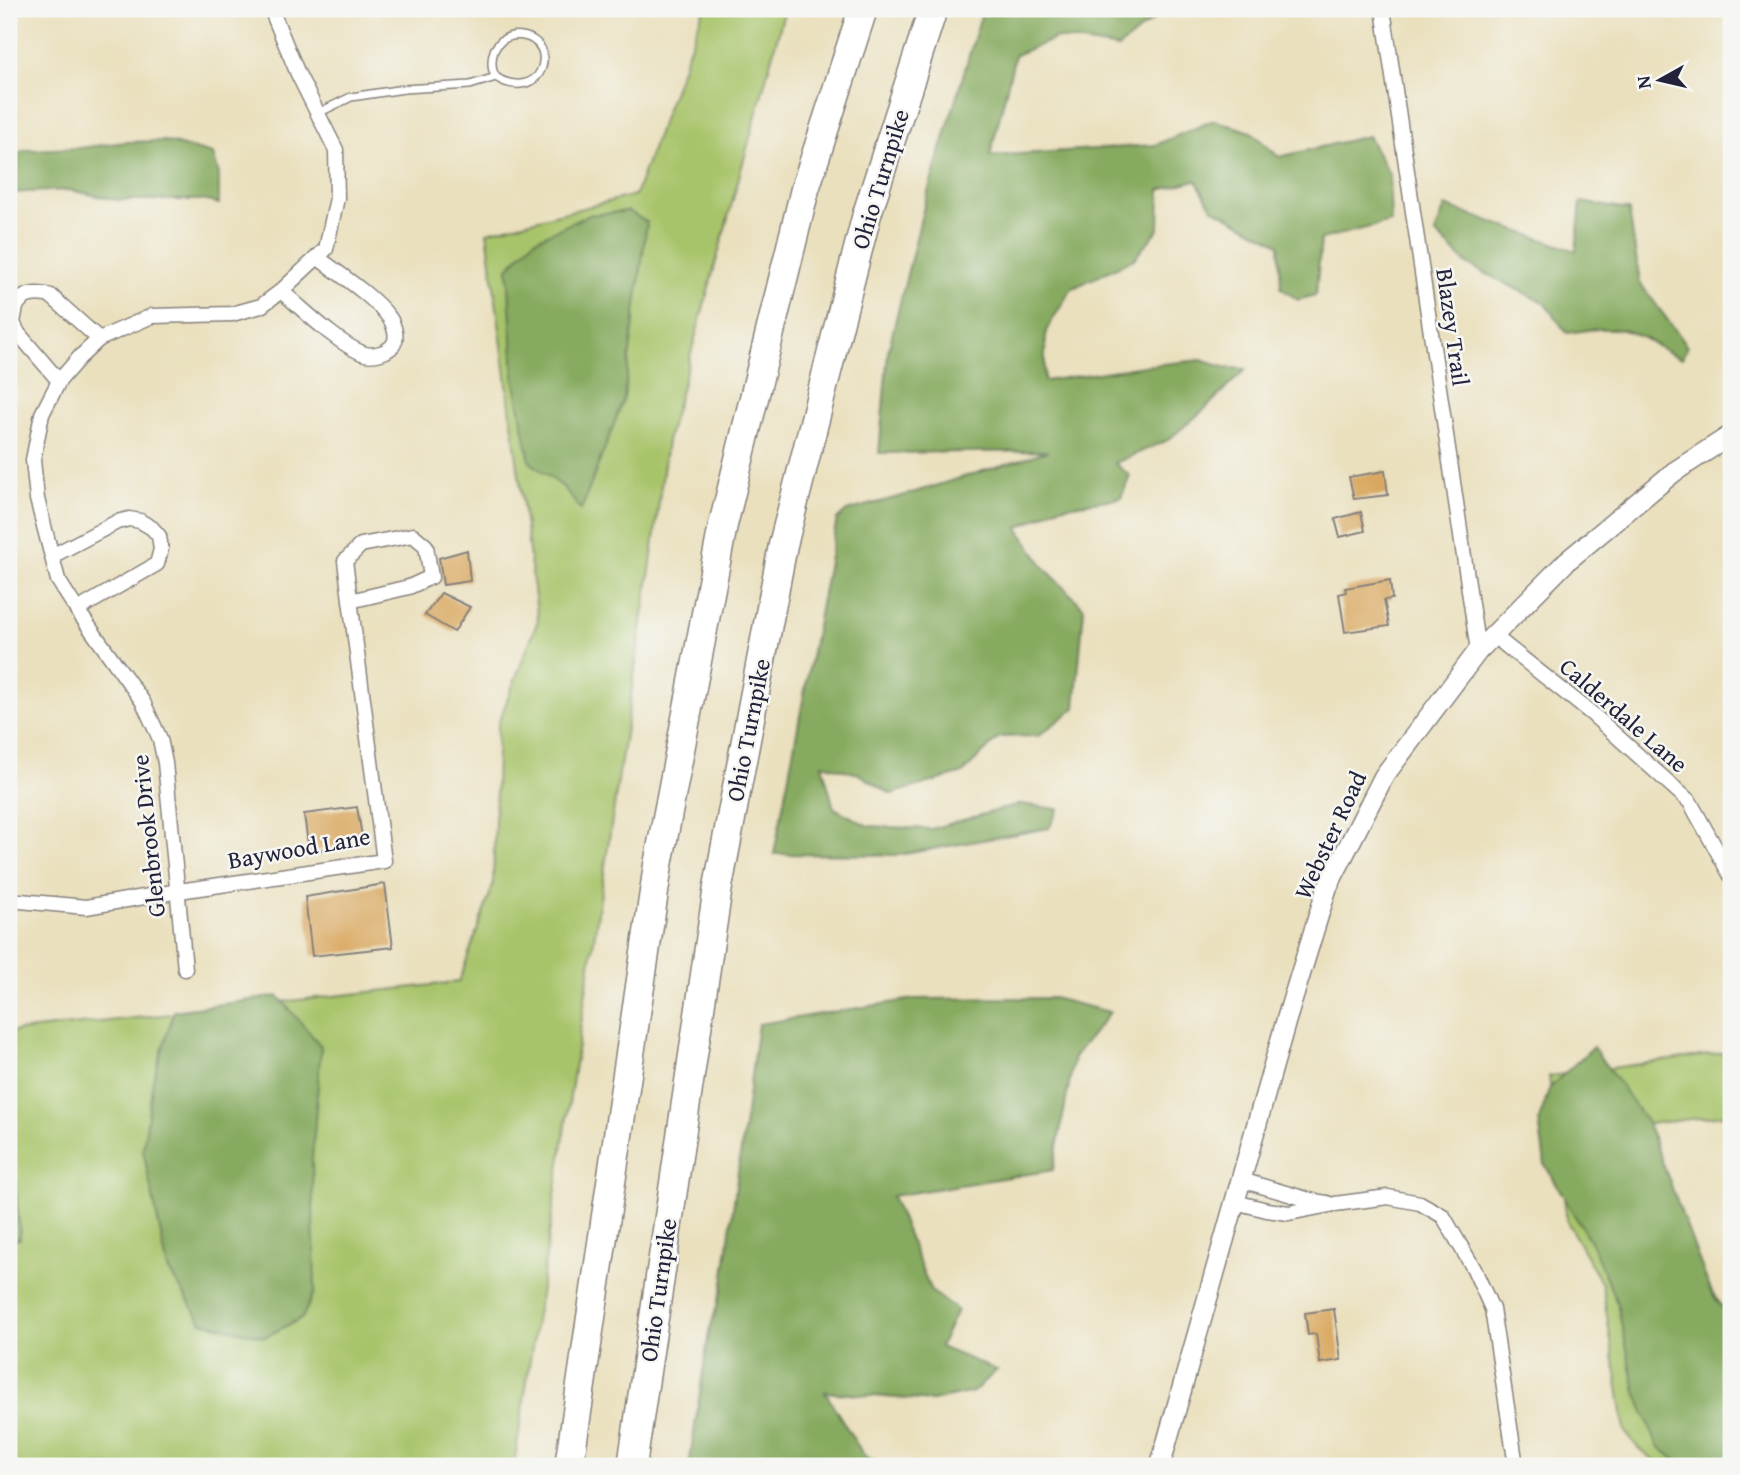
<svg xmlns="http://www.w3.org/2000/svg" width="1740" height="1475" viewBox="0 0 1740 1475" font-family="'Gentium Book Plus',serif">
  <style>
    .green { fill: #a8c46a; stroke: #657352; stroke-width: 2 }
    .forest { fill: #86aa5e; stroke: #54664c; stroke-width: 2 }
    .building { fill: #d9a861 }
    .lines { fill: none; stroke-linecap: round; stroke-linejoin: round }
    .service-casing { stroke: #86817c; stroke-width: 10 }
    .minor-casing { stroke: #86817c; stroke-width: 17 }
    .tertiary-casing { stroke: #86817c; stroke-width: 22 }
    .motorway-casing { stroke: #86817c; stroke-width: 31 }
    .service { stroke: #fff; stroke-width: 7 }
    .minor { stroke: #fff; stroke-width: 14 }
    .tertiary { stroke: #fff; stroke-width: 19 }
    .motorway { stroke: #fff; stroke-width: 28 }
    .labels { text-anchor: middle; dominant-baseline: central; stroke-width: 5; stroke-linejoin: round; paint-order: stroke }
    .street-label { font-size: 24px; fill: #22223b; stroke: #f6f6f2 }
  </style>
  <rect width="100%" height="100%" fill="#f6f6f2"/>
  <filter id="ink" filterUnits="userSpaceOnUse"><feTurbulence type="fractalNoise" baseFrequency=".0143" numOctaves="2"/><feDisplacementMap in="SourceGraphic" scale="14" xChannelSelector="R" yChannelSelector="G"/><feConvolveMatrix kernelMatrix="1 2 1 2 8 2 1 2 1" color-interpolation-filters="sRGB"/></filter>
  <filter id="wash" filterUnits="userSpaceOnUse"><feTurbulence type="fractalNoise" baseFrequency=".00686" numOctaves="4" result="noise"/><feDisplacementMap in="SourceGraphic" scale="28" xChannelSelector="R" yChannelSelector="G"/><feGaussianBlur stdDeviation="1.57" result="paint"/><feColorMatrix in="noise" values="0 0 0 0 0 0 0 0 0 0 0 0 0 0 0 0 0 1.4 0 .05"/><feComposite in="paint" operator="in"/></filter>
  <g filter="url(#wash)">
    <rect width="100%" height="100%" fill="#eae0bd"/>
    <g class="green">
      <polygon points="704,9 785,9 667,441 651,563 514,1466 9,1466 9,1241 20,1238 9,1109 9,1032 459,982 493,885 498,724 538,620 487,232 635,195"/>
      <polygon points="1731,1052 1731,1114 1648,1124 1674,1211 1712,1292 1731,1319 1731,1466 1661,1466 1640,1450 1625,1432 1602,1284 1567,1222 1549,1076"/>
    </g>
    <g class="forest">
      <polygon points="983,9 1143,9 1154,19 1118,48 1057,38 1015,55 990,156 1155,145 1214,120 1251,132 1279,157 1368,136 1389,174 1391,222 1321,239 1316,295 1298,300 1281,288 1279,244 1212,208 1196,180 1160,190 1159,229 1134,259 1071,289 1046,331 1044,381 1144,366 1201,360 1227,368 1246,369 1205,409 1168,440 1115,463 1130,476 1121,498 1059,507 1018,528 1045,568 1084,608 1075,708 1038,736 999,737 963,773 891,794 859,774 822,764 834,808 868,826 931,829 1020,804 1059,809 1049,828 899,855 774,854 837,519 847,511 902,496 1048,451 879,453 888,351 925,202"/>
      <polygon points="165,141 213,154 219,174 219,204 202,200 117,200 69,190 9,193 9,156 27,150 79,148 126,142"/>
      <path d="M1581,202L1629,210L1640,283L1687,346L1682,358C1664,353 1651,340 1633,333C1611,325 1589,330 1567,333L1544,303L1467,264L1435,233L1445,206L1576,251Z"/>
      <polygon points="628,211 647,222 624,398 581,510 563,487 530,462 514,378 508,268 534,240 589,215"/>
      <polygon points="278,996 321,1046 312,1160 315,1291 302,1318 265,1337 202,1322 168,1269 143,1150 153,1080 174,1011"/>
      <polygon points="1053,998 1110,1012 1074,1057 1053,1170 892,1196 931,1291 957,1310 940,1347 997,1370 973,1392 932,1401 825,1392 864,1456 883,1466 689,1466 709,1332 722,1290 758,1024 914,999"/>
      <polygon points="1593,1047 1648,1124 1711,1292 1731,1319 1731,1466 1683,1466 1657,1445 1636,1392 1617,1303 1592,1245 1545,1165 1539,1120 1550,1087"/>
      <polygon points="9,1109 20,1239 9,1241"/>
    </g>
    <g id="blocks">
      <g class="building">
        <polygon points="1385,471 1388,495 1354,499 1349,477"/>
        <polygon points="1361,512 1365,531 1340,537 1335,519"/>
        <polygon points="467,550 470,581 443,585 439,558"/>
        <polygon points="1390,580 1392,599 1384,600 1389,626 1345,632 1339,594 1346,592 1345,588"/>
        <polygon points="441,593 470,607 454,632 425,615"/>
        <polygon points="357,807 363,842 309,852 304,814"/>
        <polygon points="385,884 393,947 312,956 305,897"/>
        <polygon points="1334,1309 1341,1360 1320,1363 1316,1334 1308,1335 1305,1313"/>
      </g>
    </g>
  </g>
  <g filter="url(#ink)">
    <use href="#blocks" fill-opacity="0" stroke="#86817c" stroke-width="2"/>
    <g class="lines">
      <defs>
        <path id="service" d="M318,113L351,97L404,89L470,85L496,77C512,89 540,87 543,62C548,31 494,23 492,61C492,67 492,71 496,77"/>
        <g id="minor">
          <polyline points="1383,9 1478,651"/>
          <path d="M281,291C304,310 336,342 362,353C372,357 391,353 395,341C397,334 393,322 388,316C373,296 338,273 317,257"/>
          <path d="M59,381L18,333L13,323C14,318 15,309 17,305C24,292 39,293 51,296L99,339"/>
          <polyline points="52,556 117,522 129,519 140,521 152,528 159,536 161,549 157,564 77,610"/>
          <polyline points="1494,636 1591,713 1690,802 1731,876"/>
          <polyline points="9,900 86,907 179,891 384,861 345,561 361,545 413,535 426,546 431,577 409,587 350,601"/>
          <polyline points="185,969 165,763 160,739 143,702 77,610 58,580 37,499 33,460 42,414 59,381 79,358 99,339 152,316 232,314 261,306 281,291 326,249 337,198 336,150 298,74 271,9"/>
          <polyline points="1241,1180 1313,1201 1327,1203"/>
          <polyline points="1235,1202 1267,1210 1289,1213 1335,1204 1388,1197 1420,1203 1443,1216 1474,1269 1492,1309 1516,1466"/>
        </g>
        <polyline id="tertiary" points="1160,1466 1286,1021 1327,888 1384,776 1478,651 1567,561 1674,472 1731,435"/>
        <g id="motorway">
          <polyline points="569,1466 658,865 723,525 805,189 863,9"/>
          <polyline points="632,1466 718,887 783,545 867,214 933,9"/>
        </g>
      </defs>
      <use href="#service" class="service-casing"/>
      <use href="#minor" class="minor-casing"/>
      <use href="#tertiary" class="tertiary-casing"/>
      <use href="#motorway" class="motorway-casing"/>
      <use href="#service" class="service"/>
      <use href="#minor" class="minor"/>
      <use href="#tertiary" class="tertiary"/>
      <use href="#motorway" class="motorway"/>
    </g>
  </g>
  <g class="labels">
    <g class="street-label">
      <text transform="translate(880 179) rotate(-73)">Ohio Turnpike</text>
      <text transform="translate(1453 327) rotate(82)">Blazey Trail</text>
      <text transform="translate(1624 715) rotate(41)">Calderdale Lane</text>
      <text transform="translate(748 730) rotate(-79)">Ohio Turnpike</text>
      <text transform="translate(1330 835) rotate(-65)">Webster Road</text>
      <text transform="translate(148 836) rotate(-96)">Glenbrook Drive</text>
      <text transform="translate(299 848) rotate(-10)">Baywood Lane</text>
      <text transform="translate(658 1290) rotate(-82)">Ohio Turnpike</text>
    </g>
  </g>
  <rect width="1740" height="1475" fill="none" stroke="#f6f6f2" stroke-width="35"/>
  <g transform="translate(1660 80) rotate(262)" stroke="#f6f6f2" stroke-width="5" paint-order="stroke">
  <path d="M0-5L12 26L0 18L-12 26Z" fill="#22223b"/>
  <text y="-10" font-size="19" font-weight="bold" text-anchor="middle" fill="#22223b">N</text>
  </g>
</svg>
